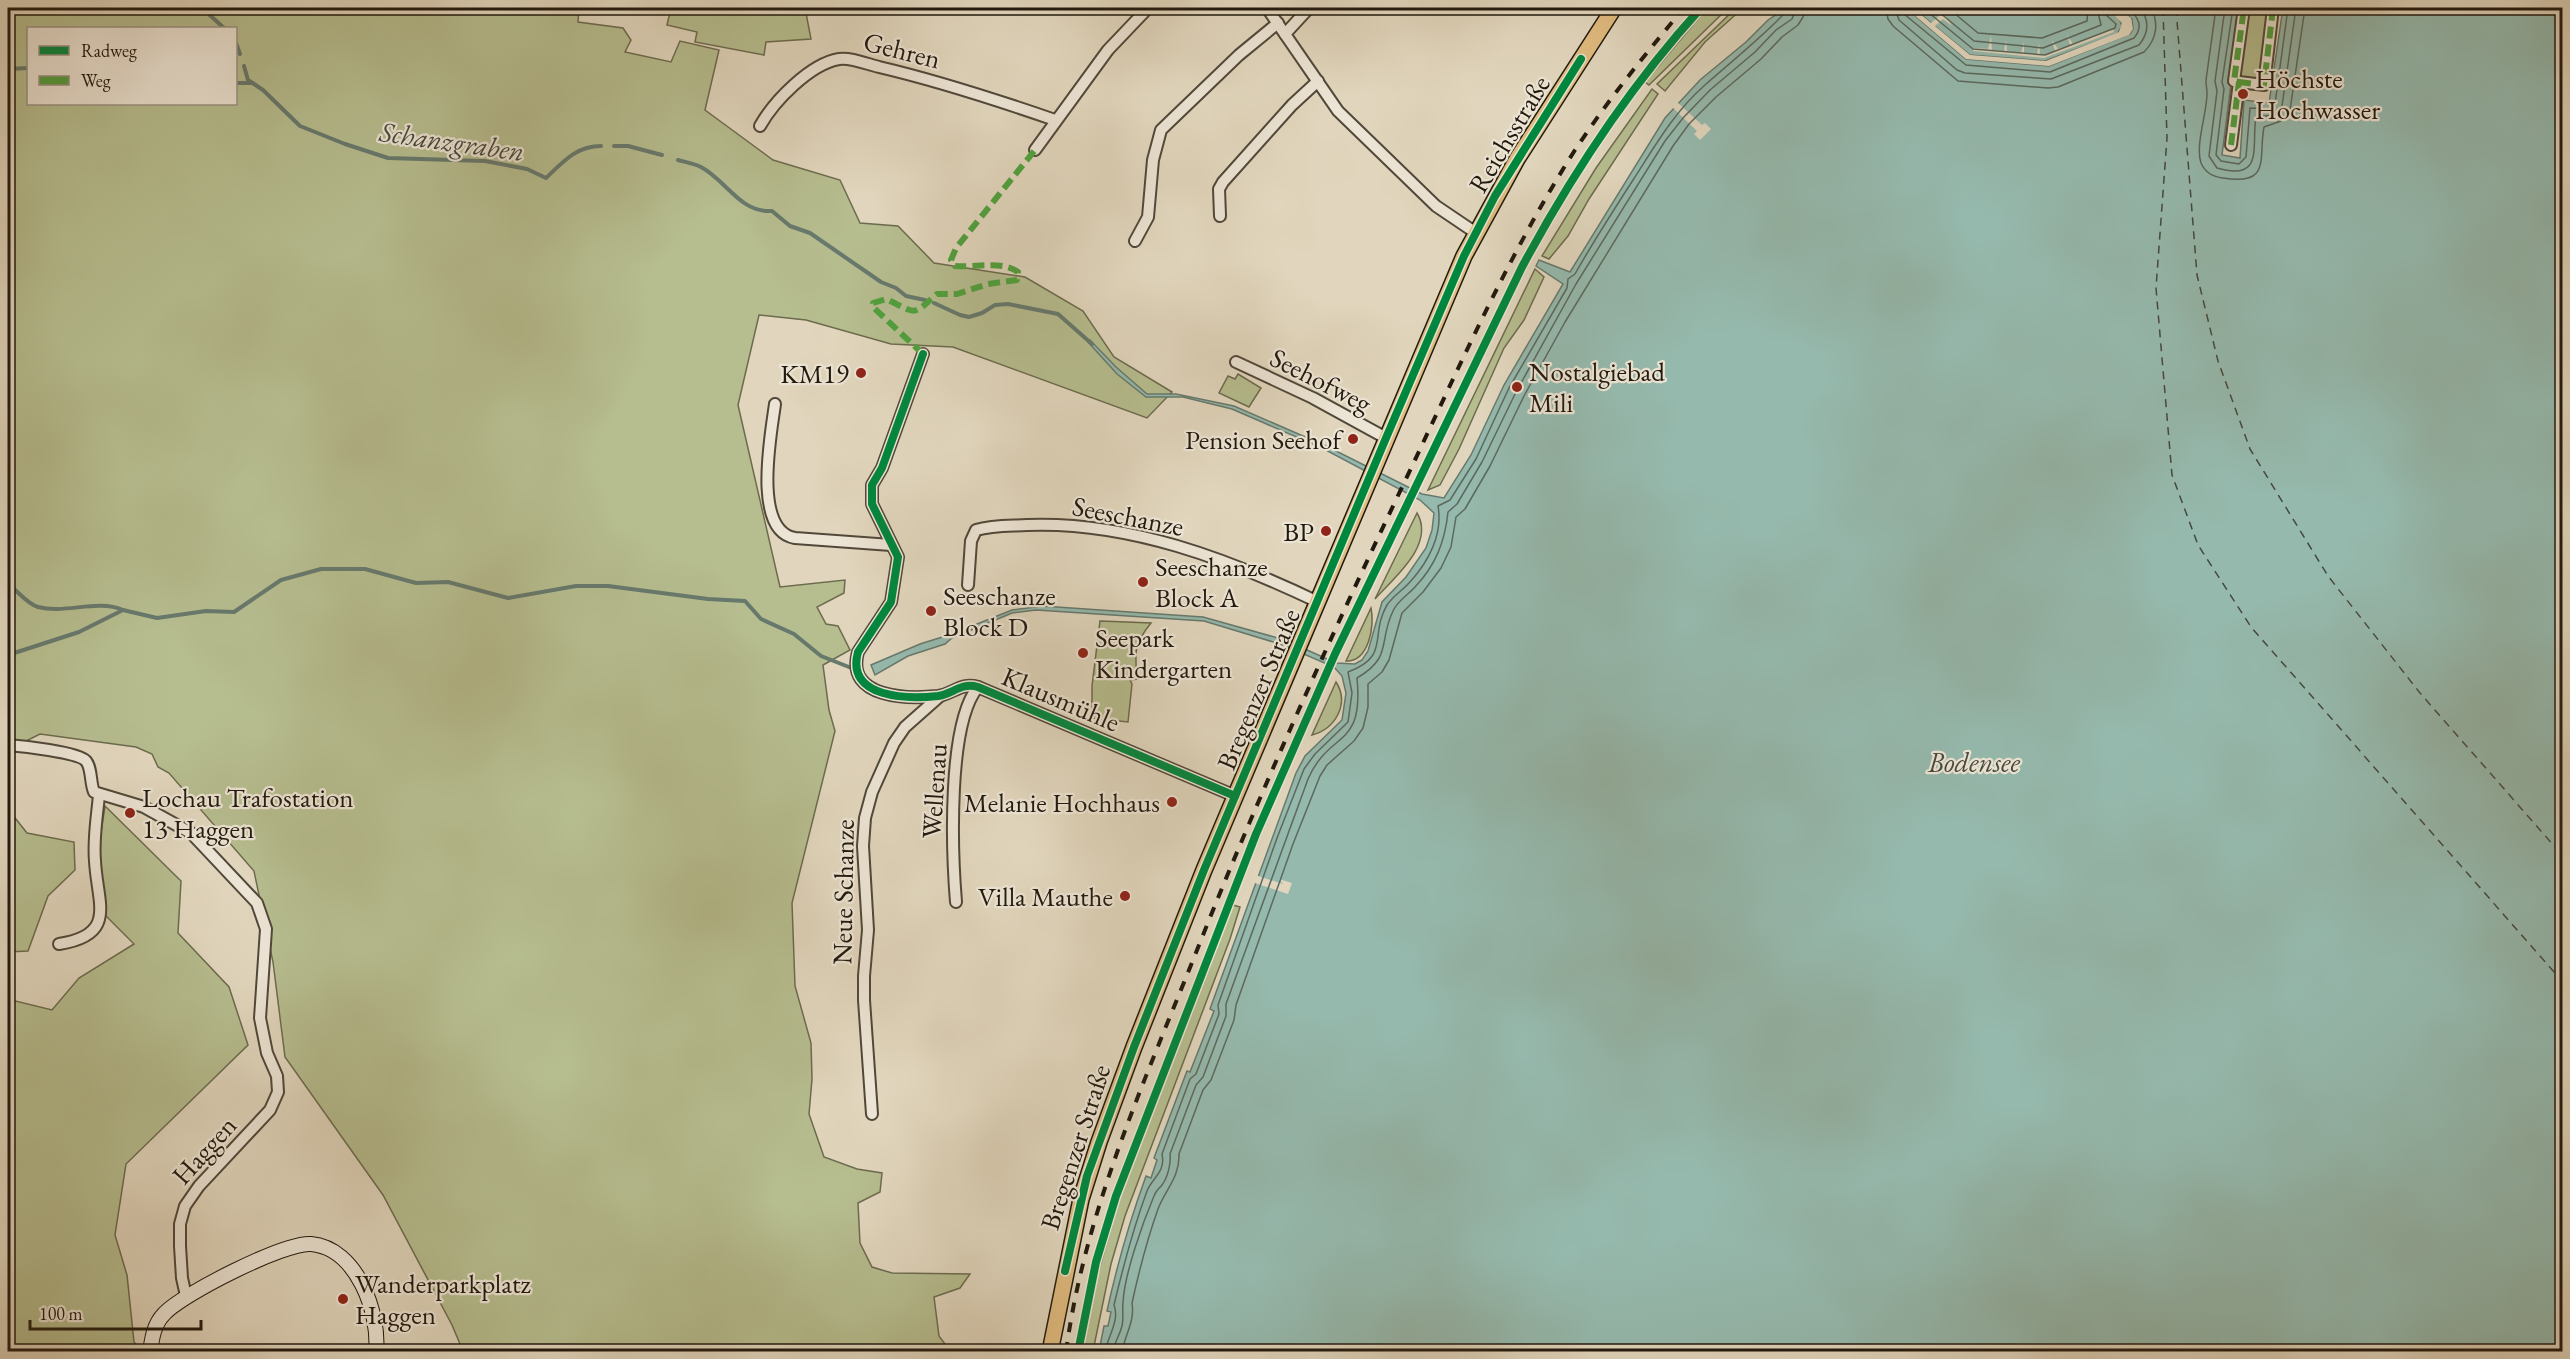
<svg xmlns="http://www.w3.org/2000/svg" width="2570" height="1359" viewBox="0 0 2570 1359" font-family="'EB Garamond',serif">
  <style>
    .green { fill: #b6bd8f; stroke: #6c6b4e; stroke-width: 1.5; fill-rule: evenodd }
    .water { fill: #95b9ad; stroke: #67796d; stroke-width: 1.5 }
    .pier { fill: #e1d6bd }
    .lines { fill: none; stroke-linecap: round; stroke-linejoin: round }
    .shore { stroke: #5b695e; stroke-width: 1.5 }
    .stream { stroke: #67796d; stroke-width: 4 }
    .ferry { stroke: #44493e; stroke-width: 1.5; stroke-dasharray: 8 6; stroke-linecap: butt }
    .street-casing { stroke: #51483a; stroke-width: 14 }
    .secondary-casing { stroke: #21190e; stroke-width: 16 }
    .primary-casing { stroke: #21190e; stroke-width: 18 }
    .street { stroke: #ece4d4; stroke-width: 10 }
    .secondary { stroke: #ece4d4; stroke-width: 14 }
    .primary { stroke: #e0bb7e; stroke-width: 15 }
    .rail { stroke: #21190e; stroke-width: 4; stroke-dasharray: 10 10; stroke-linecap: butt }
    .quiet { stroke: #50a13e; stroke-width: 6; stroke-dasharray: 12 6; stroke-linecap: butt }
    .cycleway-casing { stroke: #ece4d4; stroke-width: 11 }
    .cycleway { stroke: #00873e; stroke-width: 8 }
    .poi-dot { fill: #8f2418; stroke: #ece4d4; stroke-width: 2 }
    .labels { text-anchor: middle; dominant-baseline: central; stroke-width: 4.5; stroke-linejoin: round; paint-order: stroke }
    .street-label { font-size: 27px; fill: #21190e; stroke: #ece4d4 }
    .poi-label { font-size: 27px; fill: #21190e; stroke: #ece4d4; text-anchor: start }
    .water-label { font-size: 28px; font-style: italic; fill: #44493e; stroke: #ece4d4 }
  </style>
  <rect width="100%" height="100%" fill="#e1d6bd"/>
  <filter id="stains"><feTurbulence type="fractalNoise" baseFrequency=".00333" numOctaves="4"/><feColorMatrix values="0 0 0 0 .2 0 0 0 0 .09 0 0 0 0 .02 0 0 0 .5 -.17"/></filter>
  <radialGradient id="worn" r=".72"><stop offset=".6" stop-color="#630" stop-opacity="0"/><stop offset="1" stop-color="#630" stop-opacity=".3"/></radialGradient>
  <g class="green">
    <path d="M8,8H579L578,22L623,28L631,40L625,52L671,62L680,41L719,50L705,110L773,160L840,180L860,223L898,226L934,263L1025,277L1083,311L1114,357L1172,392L1147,418L953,347L891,344L806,320L759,315L738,405L780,587L845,580L844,593L817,607L826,624L838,626L850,650L823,665L829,710L835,731L792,903L795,986L811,1043L812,1079L809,1114L824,1157L857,1169L882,1173L880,1192L858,1203L860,1243L872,1267L892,1273L970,1274L960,1288L934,1297L939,1336L950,1351H463L452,1325L383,1195L285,1057L273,962L254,871L169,773L158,767L152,754L136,747L40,734L8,750ZM28,28H236V104H28Z"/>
    <polygon points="671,8 757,8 760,10 806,13 811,39 766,42 764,55 695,42 697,32 667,25"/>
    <polygon points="1707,8 1728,8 1649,85 1645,82"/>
    <polygon points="1736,8 1743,8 1705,42 1665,91 1657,84"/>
    <polygon points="2248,8 2270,8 2261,80 2238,77"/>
    <polygon points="1652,89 1658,94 1589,199 1568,236 1549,259 1542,256 1596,168"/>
    <polygon points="1535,269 1544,277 1524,320 1504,348 1459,449 1440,485 1428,490"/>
    <polygon points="1238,374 1261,388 1249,407 1219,393 1228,376 1235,379"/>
    <path d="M1417,513C1436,545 1392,579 1375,599Z"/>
    <path d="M1371,608C1375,625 1369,662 1346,661Z"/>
    <path d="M1100,621L1151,623C1133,645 1135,653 1137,679L1130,680L1132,684L1128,722L1092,718V686Z"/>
    <path d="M1336,682C1350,704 1335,729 1312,735Z"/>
    <polygon points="105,806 181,881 178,933 229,987 248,1045 126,1164 115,1235 127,1275 134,1342 142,1351 8,1351 8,981 11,1000 52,1010 79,978 134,944 105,915 98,853"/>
    <polygon points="8,809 27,833 74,842 75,870 48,896 28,951 8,952"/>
    <polygon points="1233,905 1240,907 1230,939 1125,1216 1111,1264 1093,1351 1083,1351 1094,1287 1120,1197"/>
  </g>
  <g class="water">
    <path d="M1786,8H1906L1966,59L2049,66L2130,34L2133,29L2132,19L2117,8H2239L2228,83L2231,84L2222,155L2240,158L2244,100L2269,103L2283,8H2562V1351H1099L1104,1326H1108L1111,1312L1107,1311C1117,1265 1130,1220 1146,1176L1151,1178L1157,1160L1154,1158L1187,1071L1190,1072L1214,1011L1210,1009L1296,773L1305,756L1342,720L1346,693L1342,676L1334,667L1283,645L1204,621L1036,610L1012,613L952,638L945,644L908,656L875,675L871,665L920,644L952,634L1012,610L1042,606L1203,617L1285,640L1336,663L1355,664L1362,660L1368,651L1382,602L1406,577L1426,548L1432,530L1434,513L1420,500L1324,449L1232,409L1183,397H1146L1117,374L1088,342L1090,340L1116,367L1147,394H1176L1234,406L1326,446L1422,494L1444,498L1471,455L1504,385L1563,284L1536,266L1539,260L1570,272L1665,118L1700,80L1746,42L1768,20Z"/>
    <polygon points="1913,8 2112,8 2109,11 2119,18 2122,26 2117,34 2045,61 1970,55"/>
  </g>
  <g class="pier">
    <polygon points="1906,8 1913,8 1931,23 1939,16 1931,8 1941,14 1946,8 1953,8 1960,19 1950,11 1945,15 1952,26 1943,19 1935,26 1970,55 2046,61 2119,32 2122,23 2109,10 2112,8 2117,8 2131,18 2133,29 2129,35 2049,66 1966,59"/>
    <polygon points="2113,29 2114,32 2044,58 1973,51 1974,48 1988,49 1991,36 1992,50 2004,51 2006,40 2007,51 2021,53 2024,42 2024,53 2037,54 2039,43 2040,54 2044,55 2055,51 2052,40 2058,49 2070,45 2067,35 2073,44"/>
    <polygon points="1676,101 1702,125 1705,123 1711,129 1700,140 1694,134 1697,131 1671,106"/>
    <polygon points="1255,875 1283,884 1279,879 1292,883 1288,894 1252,882"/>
  </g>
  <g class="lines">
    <g class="shore">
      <path d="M1886,8L1888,19L1893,26L1958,81L2048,88L2058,87L2144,52C2157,39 2159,23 2151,8"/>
      <path d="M1895,8L1899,20L1957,70L1965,73L2051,79L2139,45C2149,33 2150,19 2139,8"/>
      <path d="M1902,8L1904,14L1966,65L2050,72L2134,38C2144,26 2138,16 2127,8"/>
      <polyline points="1923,8 1973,49 2045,55 2115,28 2116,24 2105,14 2104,8"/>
      <polyline points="1934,8 1974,41 2043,48 2101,25 2097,8"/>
      <polyline points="1948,8 1978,33 2042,38 2087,21 2088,8"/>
      <path d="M2216,8L2206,80C2206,85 2207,89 2207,94C2207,113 2195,145 2201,163C2205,172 2213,177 2223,178C2272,186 2258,158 2264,127L2281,121L2290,110L2305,8"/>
      <path d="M2225,8L2215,81L2217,91L2209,156L2217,168C2265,182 2251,146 2256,117L2274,115L2282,106L2296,8"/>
      <polyline points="2233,8 2222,82 2224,89 2216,155 2221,161 2239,164 2246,157 2250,108 2269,109 2275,104 2288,8"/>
      <path d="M1105,1352C1108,1336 1120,1320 1114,1305C1123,1267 1133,1229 1147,1191C1152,1178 1166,1172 1162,1154L1190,1079L1196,1074L1219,1014L1218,1005L1277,838L1304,769L1315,754L1348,722L1352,693L1348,672C1391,656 1369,636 1387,605C1393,596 1403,590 1410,582C1429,561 1443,534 1438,506L1450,500L1476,459L1509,388L1567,288L1568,279L1575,274C1593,242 1613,211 1633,180C1655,146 1674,112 1705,85C1717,74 1787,16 1788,8"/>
      <path d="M1113,1352C1115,1340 1120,1335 1122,1326C1124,1317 1122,1311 1123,1303C1124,1275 1143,1222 1154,1196C1156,1190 1159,1189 1162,1185C1168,1177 1171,1163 1170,1154L1196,1085L1203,1077L1226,1016V1004L1308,779C1330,729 1364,750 1357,678C1393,657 1378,642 1393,611C1397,601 1408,595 1415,587C1436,565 1445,541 1448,512L1457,504L1482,462L1516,392L1576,284L1665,141L1683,118L1710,90L1755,52L1776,30L1792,19L1796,8"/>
      <path d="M1122,1352C1125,1334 1135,1322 1132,1303C1139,1271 1147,1240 1158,1209C1165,1190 1180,1177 1179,1154L1203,1090L1211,1080L1234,1020L1236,1005L1293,844L1320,776L1327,765L1354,741L1363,728L1368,707V684L1382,672L1389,660L1402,613L1423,592L1441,568L1451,547L1456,517L1465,509L1490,466L1524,396L1565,322L1673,146L1689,124L1716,97L1761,59L1782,37L1798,25L1803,17L1805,8"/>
    </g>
    <g class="stream">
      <polyline points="202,8 224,28"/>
      <polyline points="236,43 240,54"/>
      <path d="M244,66L248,80L263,90L300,126L345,144L388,158L485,161L527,169L546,178C563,162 576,146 601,146"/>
      <polyline points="8,69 28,68"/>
      <polyline points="236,83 253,83"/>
      <polyline points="614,146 628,146 662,155"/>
      <path d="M678,160C685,162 695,164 701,167C727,181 740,213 772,211L790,226L810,233L881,282L896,288L906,296L925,300"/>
      <polyline points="934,303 960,315 969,317 982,313 995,305 1008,304 1058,314 1092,344"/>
      <path d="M8,584C17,590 27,604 38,607C66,614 97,599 123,610"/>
      <polyline points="8,655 79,632 123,610 157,618 206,611 234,612 281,580 321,569 365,569 416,583 448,582 508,598 576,586 608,586 708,599 745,601 761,619 794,634 821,656 854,669"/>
    </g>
    <g class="ferry">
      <polyline points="2163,8 2167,138 2156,288 2172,475 2198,545 2251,627 2562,981"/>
      <polyline points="2176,8 2197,275 2218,361 2250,449 2328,576 2420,693 2562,855"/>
    </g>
    <defs>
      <g id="street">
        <polyline points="1267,8 1338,111 1436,206 1476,233"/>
        <polyline points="1285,34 1309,8"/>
        <polyline points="2239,82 2264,85 2273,8"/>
        <path d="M760,126C774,101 810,64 839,59C850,57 867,64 879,67C939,81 997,100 1055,120"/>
        <polyline points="2231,145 2239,82 2234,81 2244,8"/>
        <polyline points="1035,150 1108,50 1148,8"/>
        <polyline points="1220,216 1219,189 1223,182 1292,105 1318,81"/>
        <polyline points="1135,241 1148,217 1153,160 1161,130 1239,55 1278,23"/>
        <path d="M923,354L882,468L872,485V504L898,557L891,602L858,652C845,699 909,699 938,696C953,694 961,682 978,687L1235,796"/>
        <polyline points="1236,362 1313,398 1386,438"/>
        <path d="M775,404C771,434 752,531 795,538L891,545"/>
        <path d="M968,585L971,541L976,530C993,525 1010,526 1027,525C1128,521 1228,559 1318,602"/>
        <path d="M8,745C21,746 78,752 86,761C92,768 90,783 94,792L144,807L191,833L257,903L266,929L260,1018L267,1053L277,1076L278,1092L270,1110L199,1186L185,1206L180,1224V1246L182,1278L186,1296"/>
        <path d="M956,902C952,853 947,724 978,687"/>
        <path d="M59,944C118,935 97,903 95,861C93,839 97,817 99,795"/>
        <polyline points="872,1114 864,1000 864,976 868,930 863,846 865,818 872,792 894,743 905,727 940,696"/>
      </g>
      <path id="secondary" d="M150,1352C152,1338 154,1324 164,1314C182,1294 285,1242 311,1244C357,1248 380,1313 376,1352"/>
      <polyline id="primary" points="1050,1352 1081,1199 1099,1142 1134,1047 1204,870 1464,256 1517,159 1614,8"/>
    </defs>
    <use href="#street" class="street-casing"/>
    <use href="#secondary" class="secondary-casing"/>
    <use href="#primary" class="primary-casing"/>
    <use href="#street" class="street"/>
    <use href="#secondary" class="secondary"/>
    <use href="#primary" class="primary"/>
    <path class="rail" d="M1066,1352C1085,1208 1148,1074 1201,940C1263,785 1332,634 1404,483C1458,370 1508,255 1575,150C1608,100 1646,53 1684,8"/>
    <g class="quiet">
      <polyline points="2239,82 2264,85 2273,8"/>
      <polyline points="2231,145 2239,82 2234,81 2244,8"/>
      <path d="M923,354L874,308L873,303L886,299C918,314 911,317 937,294H957L988,284L1017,280L1018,272C1002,260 974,268 955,266L951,260L956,248L1035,150"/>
    </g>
    <defs>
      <g id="cycleway">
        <path d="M923,354L882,468L872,485V504L898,557L891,602L858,652C845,699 909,699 938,696C953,694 961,682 978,687L1235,796"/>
        <polyline points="1065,1271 1087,1176 1134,1047 1204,870 1386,438 1464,256 1495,196 1581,59"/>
        <path d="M1078,1352L1096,1262L1116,1196L1256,834L1335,654L1522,267C1572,174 1630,86 1701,8"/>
      </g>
    </defs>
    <use href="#cycleway" class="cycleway-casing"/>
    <use href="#cycleway" class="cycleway"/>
  </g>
  <g class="poi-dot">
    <circle cx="2243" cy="94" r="6"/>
    <circle cx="861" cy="373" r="6"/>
    <circle cx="1517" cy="387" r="6"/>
    <circle cx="1353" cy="439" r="6"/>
    <circle cx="1326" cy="531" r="6"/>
    <circle cx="1143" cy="582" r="6"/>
    <circle cx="931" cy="611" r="6"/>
    <circle cx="1083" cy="653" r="6"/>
    <circle cx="1172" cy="802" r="6"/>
    <circle cx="130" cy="813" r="6"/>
    <circle cx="1125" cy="896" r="6"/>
    <circle cx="343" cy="1299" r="6"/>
  </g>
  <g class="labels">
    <g class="street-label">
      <text transform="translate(902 50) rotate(14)">Gehren</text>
      <text transform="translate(1509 134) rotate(-59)">Reichsstraße</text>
      <text transform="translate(1321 380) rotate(27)">Seehofweg</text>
      <text transform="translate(1128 516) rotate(11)">Seeschanze</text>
      <text transform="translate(1258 689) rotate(-67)">Bregenzer Straße</text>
      <text transform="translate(1061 699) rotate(23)">Klausmühle</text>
      <text transform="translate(934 791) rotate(-86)">Wellenau</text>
      <text transform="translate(843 892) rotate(-89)">Neue Schanze</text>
      <text transform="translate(1075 1147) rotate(-72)">Bregenzer Straße</text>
      <text transform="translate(204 1150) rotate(-48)">Haggen</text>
    </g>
    <g class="poi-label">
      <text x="2255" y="78">Höchste<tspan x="2255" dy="31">Hochwasser</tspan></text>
      <text x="1529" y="371">Nostalgiebad<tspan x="1529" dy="31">Mili</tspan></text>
      <text x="849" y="373" text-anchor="end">KM19</text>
      <text x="1341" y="439" text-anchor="end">Pension Seehof</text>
      <text x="1314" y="531" text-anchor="end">BP</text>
      <text x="1155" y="566">Seeschanze<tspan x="1155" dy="31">Block A</tspan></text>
      <text x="943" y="595">Seeschanze<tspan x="943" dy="31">Block D</tspan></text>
      <text x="1095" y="637">Seepark<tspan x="1095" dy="31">Kindergarten</tspan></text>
      <text x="142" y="797">Lochau Trafostation<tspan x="142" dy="31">13 Haggen</tspan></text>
      <text x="1160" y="802" text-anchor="end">Melanie Hochhaus</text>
      <text x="1113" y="896" text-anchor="end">Villa Mauthe</text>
      <text x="355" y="1283">Wanderparkplatz<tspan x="355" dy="31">Haggen</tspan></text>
    </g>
    <g class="water-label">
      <text transform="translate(452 141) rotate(8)">Schanzgraben</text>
      <text x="1974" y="762">Bodensee</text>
    </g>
  </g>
  <rect width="2570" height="1359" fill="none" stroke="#e1d6bd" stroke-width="30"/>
  <rect x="9" y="9" width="2552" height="1341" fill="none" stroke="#21190e" stroke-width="3"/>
  <rect x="15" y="15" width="2540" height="1329" fill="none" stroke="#21190e" stroke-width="1.5"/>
  <rect x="27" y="27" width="210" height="78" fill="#ece4d4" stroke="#9b9385" stroke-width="1.5"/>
  <rect x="39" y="46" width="30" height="9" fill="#00873e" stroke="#9b9385" stroke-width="1.5"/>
  <text x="81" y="57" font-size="18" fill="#21190e">Radweg</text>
  <rect x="39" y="76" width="30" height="9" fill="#50a13e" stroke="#9b9385" stroke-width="1.5"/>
  <text x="81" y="87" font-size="18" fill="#21190e">Weg</text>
  <path d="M30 1320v9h171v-9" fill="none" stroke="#21190e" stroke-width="3"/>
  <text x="39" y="1320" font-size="18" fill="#21190e" stroke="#ece4d4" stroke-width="4.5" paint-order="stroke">100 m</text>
  <rect width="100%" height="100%" filter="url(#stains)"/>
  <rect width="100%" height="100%" fill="url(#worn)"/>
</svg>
